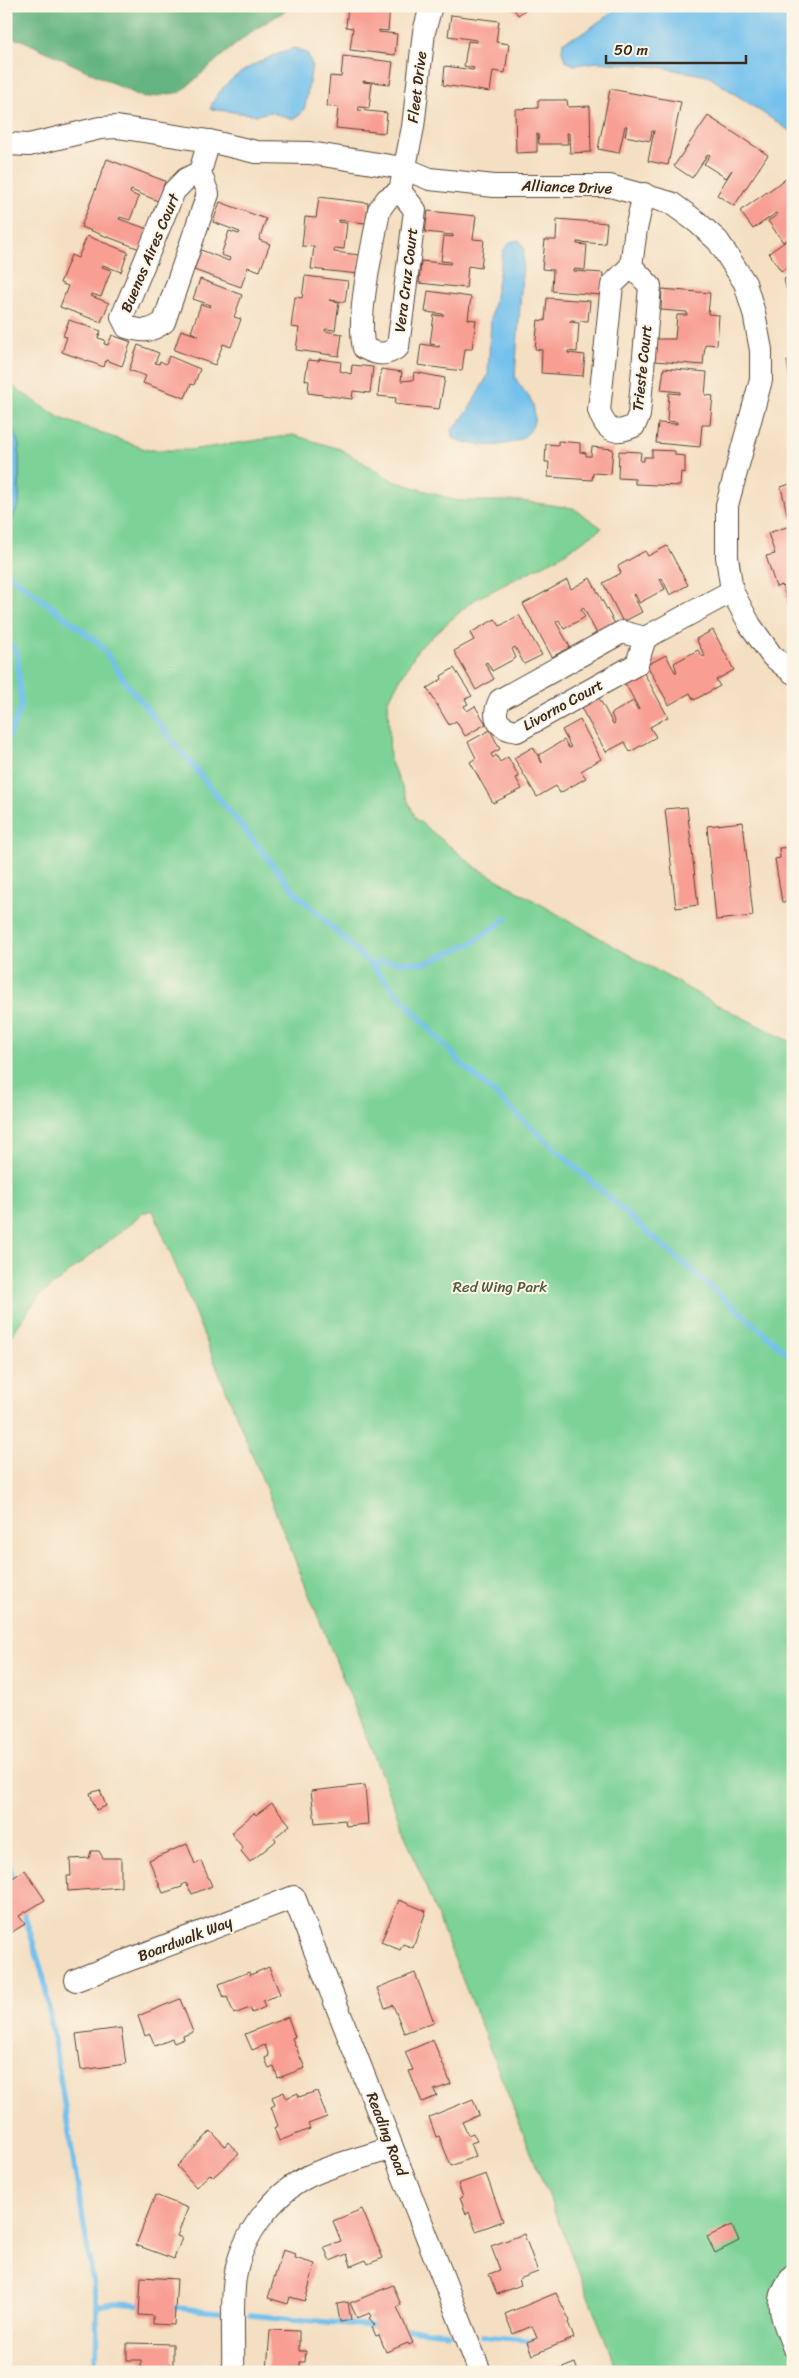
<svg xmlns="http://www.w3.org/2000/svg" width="799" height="2378" viewBox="0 0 799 2378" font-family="Sriracha,sans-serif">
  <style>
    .green { fill: #7bd297; stroke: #5b7e5a }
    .forest { fill: #64b480; stroke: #506f4f }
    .water { fill: #73c1ed; stroke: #577686 }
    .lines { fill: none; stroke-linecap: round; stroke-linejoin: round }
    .stream { stroke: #73c1ed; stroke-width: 5.5 }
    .building { fill: #f89e93 }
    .street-casing { stroke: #574537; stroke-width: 24 }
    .street { stroke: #fff; stroke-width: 22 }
    .labels { text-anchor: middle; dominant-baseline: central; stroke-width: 4; stroke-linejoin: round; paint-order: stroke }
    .street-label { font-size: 15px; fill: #3b2a1e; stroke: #fcf5e5 }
    .park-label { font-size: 15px; fill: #4e5c42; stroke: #fcf5e5 }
  </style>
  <rect width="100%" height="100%" fill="#fcf5e5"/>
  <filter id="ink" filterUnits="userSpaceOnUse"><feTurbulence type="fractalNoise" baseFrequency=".02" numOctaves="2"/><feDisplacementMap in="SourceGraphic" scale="10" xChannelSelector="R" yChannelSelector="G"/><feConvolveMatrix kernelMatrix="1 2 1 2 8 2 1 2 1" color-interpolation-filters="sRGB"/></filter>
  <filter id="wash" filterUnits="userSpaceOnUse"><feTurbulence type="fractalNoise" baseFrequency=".0096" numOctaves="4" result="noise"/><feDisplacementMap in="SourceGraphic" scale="20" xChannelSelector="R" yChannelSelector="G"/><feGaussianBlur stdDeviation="1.12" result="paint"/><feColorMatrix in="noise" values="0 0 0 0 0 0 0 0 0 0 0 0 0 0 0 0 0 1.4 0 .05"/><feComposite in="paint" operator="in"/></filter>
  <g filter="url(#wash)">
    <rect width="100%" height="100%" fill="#f4dfc2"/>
    <polygon class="green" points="6,382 60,418 148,450 190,450 293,435 340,449 394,481 458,501 521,501 573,508 602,528 559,557 472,601 418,649 388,700 390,760 416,819 477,868 710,1001 793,1043 793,2372 618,2372 351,1698 153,1210 145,1212 38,1297 6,1343 6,534 19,504 19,445 6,408"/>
    <polygon class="forest" points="6,6 293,6 254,30 219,58 181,92 144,98 22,40 6,37"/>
    <g class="water">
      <polygon points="621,6 793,6 793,133 708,76 654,66 597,62 574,65 566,61 562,51 563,42 583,33"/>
      <path d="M295,48L307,53L312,65L305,107L300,115L292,119L270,112L257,115L210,109C223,75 262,59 295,48Z"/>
      <path d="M519,240L524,248L515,376C519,388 529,393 533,405C545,451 480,451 453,438L452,430L468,411L488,375L491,319L503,251L510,242Z"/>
      <polygon points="6,408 19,445 19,504 6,534"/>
    </g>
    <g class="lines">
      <g class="stream">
        <polyline points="6,572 100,644 126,683 295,892 374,968 464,1066 646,1231 793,1358"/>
        <polyline points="6,641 17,652 21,707 6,743"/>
        <polyline points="374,968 380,961 426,963 474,942 507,918"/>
        <polyline points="6,1857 15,1883"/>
        <polyline points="22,1906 44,1979 97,2306 96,2372"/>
        <polyline points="97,2306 114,2303 147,2305"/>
        <polyline points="168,2307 219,2312"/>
        <polyline points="250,2315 382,2327"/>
        <polyline points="401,2328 448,2333"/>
        <polyline points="482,2336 538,2341"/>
      </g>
    </g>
    <g id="blocks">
      <g class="building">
        <polygon points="348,6 390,6 388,31 379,30 379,32 397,34 395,55 350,50 353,28 346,27"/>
        <polygon points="512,6 531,6 518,15"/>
        <polygon points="451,15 499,21 496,42 509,44 505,73 493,71 490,92 443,85 445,66 473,70 474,68 464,66 468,41 477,42 477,40 448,36"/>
        <polygon points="343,56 393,62 390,84 363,81 363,82 372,83 369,108 359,107 358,110 387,113 385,133 336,128 338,107 327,106 330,76 341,77"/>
        <polygon points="610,89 681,102 668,165 648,161 654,131 652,131 650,141 625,136 627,126 625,126 619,153 598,149"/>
        <polygon points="538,100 567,100 568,107 590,106 591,152 570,153 569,133 567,133 568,144 539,144 538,134 537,134 537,152 516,153 515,109 538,108"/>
        <polygon points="708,116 768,155 734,206 717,195 732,170 726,178 704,164 710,155 708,154 692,178 674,166"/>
        <polygon points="107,159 165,181 158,201 131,190 130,193 139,197 130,220 120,217 119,219 148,229 140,249 81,227"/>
        <polygon points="790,176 793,180 793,263 781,271 769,253 792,237 783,242 768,221 777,215 776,213 753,229 740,211"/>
        <polygon points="319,197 368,203 366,223 338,220 338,222 347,223 344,249 335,248 334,252 360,255 358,274 311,269 314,247 302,246 305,217 316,218"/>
        <polygon points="220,202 266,219 259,240 270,244 260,271 248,267 241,287 194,270 201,250 229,261 230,258 221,255 229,231 239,234 240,232 213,222"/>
        <polygon points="428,211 476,216 473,239 484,240 481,268 468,266 466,288 419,283 421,261 450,264 451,262 441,261 444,236 453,237 453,235 425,232"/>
        <polygon points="557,219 607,223 605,244 577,242 577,244 587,245 585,270 574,269 574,271 603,273 601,295 552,291 553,270 542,269 545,240 556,240"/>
        <polygon points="87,236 128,252 121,272 103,265 102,267 111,270 101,297 92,294 91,296 109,303 101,322 60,307 68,286 60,283 71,255 78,258"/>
        <polygon points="305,276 348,281 345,302 329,300 339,302 335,330 325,329 325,331 342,334 339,356 296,350 299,328 291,327 295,297 302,298"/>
        <polygon points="793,277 793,299 789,300 784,279"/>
        <polygon points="200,279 242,295 234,317 241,319 231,347 223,344 215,365 174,350 181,330 199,336 191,332 201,304 210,307 211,305 193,299"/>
        <polygon points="662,289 710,293 708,314 719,315 717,345 705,344 703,365 655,361 656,339 675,339 677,315 687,315 687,312 661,310"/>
        <polygon points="428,291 471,297 468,319 476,320 472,349 465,349 462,371 418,365 421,344 439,347 440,345 430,344 434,315 443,316 443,314 425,312"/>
        <polygon points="547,298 590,301 588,321 571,320 570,322 579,323 577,352 568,351 568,353 585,355 583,376 541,373 542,350 535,349 538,320 545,321"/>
        <polygon points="69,320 101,331 98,338 105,340 104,344 108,345 112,335 131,342 122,366 106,360 104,367 62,352 67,337 63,336"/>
        <polygon points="138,345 159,353 155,363 159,364 160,361 166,364 169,356 200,369 194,385 191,384 185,398 143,383 146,376 129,370"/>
        <polygon points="319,359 341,362 340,371 351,374 352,365 373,367 370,393 353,391 352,399 308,393 309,381 305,380 308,360 319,361"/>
        <polygon points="793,360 793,382 790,383 787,361"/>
        <polygon points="664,368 707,372 705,395 713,396 710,425 702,425 700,447 656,443 658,423 677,424 677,422 667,421 669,393 680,394 680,392 661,390"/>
        <polygon points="381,369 402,372 401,381 413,380 414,372 445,378 439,409 395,404 396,398 378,396"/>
        <polygon points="558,441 580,443 580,452 586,453 586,456 591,456 592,447 613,449 611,474 593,473 592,480 548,477 549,462 545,462 546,444 558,445"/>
        <polygon points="652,450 675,451 675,455 685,456 685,473 681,472 680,486 635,484 635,479 618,478 619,451 641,452 640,461 644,461 644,457 652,457"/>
        <polygon points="793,483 793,516 788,518 781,487"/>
        <polygon points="793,525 793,604 789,606 782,585 776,587 766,556 775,554 768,533"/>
        <polygon points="667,546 688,585 670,595 662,578 660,579 665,589 639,603 635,594 633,595 642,612 623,622 603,583 621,573 618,566 645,551 648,556"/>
        <polygon points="590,578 615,624 597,634 583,607 581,609 585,617 564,629 559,620 556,622 570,647 552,657 523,604 567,580 571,589"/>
        <polygon points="519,615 542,655 524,664 515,647 512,649 516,658 492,671 487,662 485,663 494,679 476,690 454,651 474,640 470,633 495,619 500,626"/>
        <polygon points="713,630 734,670 716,680 720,686 694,700 690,693 669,705 647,665 666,655 675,672 677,672 674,663 698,650 703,657 705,656 696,639"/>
        <polygon points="454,668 472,696 465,699 468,704 464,706 467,711 475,706 486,724 465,736 456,721 449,725 427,688 442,679 441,676"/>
        <polygon points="644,673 668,717 650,727 656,737 630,752 625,742 606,752 581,708 599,698 613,724 615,723 611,714 633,701 638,710 639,709 625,683"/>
        <polygon points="580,720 601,759 581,771 586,778 560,793 556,786 537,797 514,758 533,747 542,763 539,755 564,740 569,748 571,747 562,730"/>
        <polygon points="490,730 500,749 491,754 493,758 496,755 500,762 508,757 519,777 516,778 522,789 493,803 470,762 476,758 468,742"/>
        <polygon points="687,807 698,905 676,908 665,809"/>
        <polygon points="743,822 753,916 716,920 707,826"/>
        <polygon points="793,847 793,902 782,902 775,859 780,858 779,848"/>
        <polygon points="365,1785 368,1824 346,1826 345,1820 315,1823 311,1791"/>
        <polygon points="100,1790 106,1806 96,1810 90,1793"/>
        <polygon points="272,1803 290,1825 274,1838 276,1841 250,1862 241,1851 243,1848 231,1833 254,1813 256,1815"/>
        <polygon points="187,1844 195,1864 201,1861 212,1886 192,1894 186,1883 182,1885 182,1887 163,1893 149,1860"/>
        <polygon points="91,1851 99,1851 103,1858 121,1858 121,1887 68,1891 67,1876 71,1876 70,1859 89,1858"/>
        <polygon points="25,1870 45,1900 19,1916 25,1924 6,1936 6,1882"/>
        <polygon points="399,1900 426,1911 413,1948 403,1944 400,1950 381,1942"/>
        <polygon points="269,1967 280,1994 263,2001 265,2007 252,2013 250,2008 234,2014 227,1997 224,1998 219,1984 249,1972 250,1975"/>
        <polygon points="415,1973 434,2022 404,2033 393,2005 385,2008 377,1988"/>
        <polygon points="180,1999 193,2032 183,2036 184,2039 174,2043 172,2039 155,2046 150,2034 145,2036 138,2016"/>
        <polygon points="288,2017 295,2037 292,2038 305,2068 278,2078 274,2067 269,2069 265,2058 269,2056 265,2045 252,2050 245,2034"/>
        <polygon points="121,2028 126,2064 81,2070 76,2034"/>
        <polygon points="433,2040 451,2084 434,2090 437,2096 422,2102 409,2071 413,2070 405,2052"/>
        <polygon points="317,2091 327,2117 308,2124 310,2129 279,2141 274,2128 278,2126 271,2107 275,2105 272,2097 284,2092 286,2098 298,2093 299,2097"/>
        <polygon points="473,2099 479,2115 462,2122 468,2135 473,2133 477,2141 471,2143 476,2156 451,2166 439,2136 436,2137 429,2117"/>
        <polygon points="211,2131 225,2146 228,2142 239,2154 213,2177 210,2174 196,2187 177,2166"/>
        <polygon points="486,2174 503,2221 476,2231 469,2212 466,2214 460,2198 463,2197 458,2184"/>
        <polygon points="155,2195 188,2208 177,2236 182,2238 174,2259 136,2245"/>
        <polygon points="362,2209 383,2258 368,2264 366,2260 351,2266 347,2254 330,2261 324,2247 341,2241 333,2221"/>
        <polygon points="732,2225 739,2241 715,2253 707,2237"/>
        <polygon points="524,2234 538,2272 519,2279 521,2285 497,2294 489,2274 500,2270 491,2246"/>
        <polygon points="283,2250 296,2254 295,2258 315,2264 305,2301 290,2297 288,2304 268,2298"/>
        <polygon points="141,2277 177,2279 174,2325 153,2324 153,2316 139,2315"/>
        <polygon points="393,2285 401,2305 397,2307 413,2343 409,2345 408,2343 386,2352 379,2335 376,2336 372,2327 375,2325 369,2318 372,2316 370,2313 357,2318 350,2303"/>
        <polygon points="556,2293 570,2321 568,2322 574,2338 532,2355 527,2342 537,2338 532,2326 513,2334 505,2314"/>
        <polygon points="348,2302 351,2320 340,2322 337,2304"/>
        <polygon points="270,2330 299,2331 299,2351 306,2351 305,2362 300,2362 300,2372 267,2372"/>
        <polygon points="127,2343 173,2344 173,2365 169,2364 169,2372 141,2372 141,2360 127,2360"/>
        <polygon points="575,2363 578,2372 552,2372"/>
      </g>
    </g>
  </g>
  <g filter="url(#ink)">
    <use href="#blocks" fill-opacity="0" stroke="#574537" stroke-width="1"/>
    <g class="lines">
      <defs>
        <g id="street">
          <polyline points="6,144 29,145 100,128 117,127 209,141 256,152 310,153 403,168 430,179 494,186 610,186 671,203 697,222 718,241 745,283 754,313 761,350 761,380 727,505 727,557 732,591 750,625 772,656 793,673"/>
          <path d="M200,172L186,179L174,191L122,317L127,327C143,332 150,332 164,322L208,194L200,172L209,141"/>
          <path d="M400,191L387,199L379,210C373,249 356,313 364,348C378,355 386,356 398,347L415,210L400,191L413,127L424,32L431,6"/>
          <path d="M631,266L650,286L639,415L634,426C613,435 606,431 599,410L612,285L631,266L636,229L644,194"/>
          <path d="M645,638L637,664L517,731C498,728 491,718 500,700L622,632L645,638L732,591"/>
          <polyline points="76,1980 294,1897 480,2372"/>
          <path d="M793,2276C771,2301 783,2318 793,2346"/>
          <path d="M233,2372C234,2341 231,2307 235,2277C241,2236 273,2194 309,2176C331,2165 368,2156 392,2148"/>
        </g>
      </defs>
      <use href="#street" class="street-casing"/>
      <use href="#street" class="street"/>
    </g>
  </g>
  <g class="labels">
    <g class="street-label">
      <text transform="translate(417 87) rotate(-83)">Fleet Drive</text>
      <text transform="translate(567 187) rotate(2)">Alliance Drive</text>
      <text transform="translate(150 253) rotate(-67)">Buenos Aires Court</text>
      <text transform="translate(406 280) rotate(-83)">Vera Cruz Court</text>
      <text transform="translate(642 368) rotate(-84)">Trieste Court</text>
      <text transform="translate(563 705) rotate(-29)">Livorno Court</text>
      <text transform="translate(185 1939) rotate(-21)">Boardwalk Way</text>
      <text transform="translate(387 2134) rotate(69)">Reading Road</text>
    </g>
    <g class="park-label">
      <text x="500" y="1287">Red Wing Park</text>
    </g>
  </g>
  <rect width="799" height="2378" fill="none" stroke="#fcf5e5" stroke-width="25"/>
  <path d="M606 55v8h140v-8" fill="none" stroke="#3b2a1e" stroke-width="2.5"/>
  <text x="614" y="55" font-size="15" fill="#3b2a1e" stroke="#fcf5e5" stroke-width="4" paint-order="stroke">50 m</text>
</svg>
